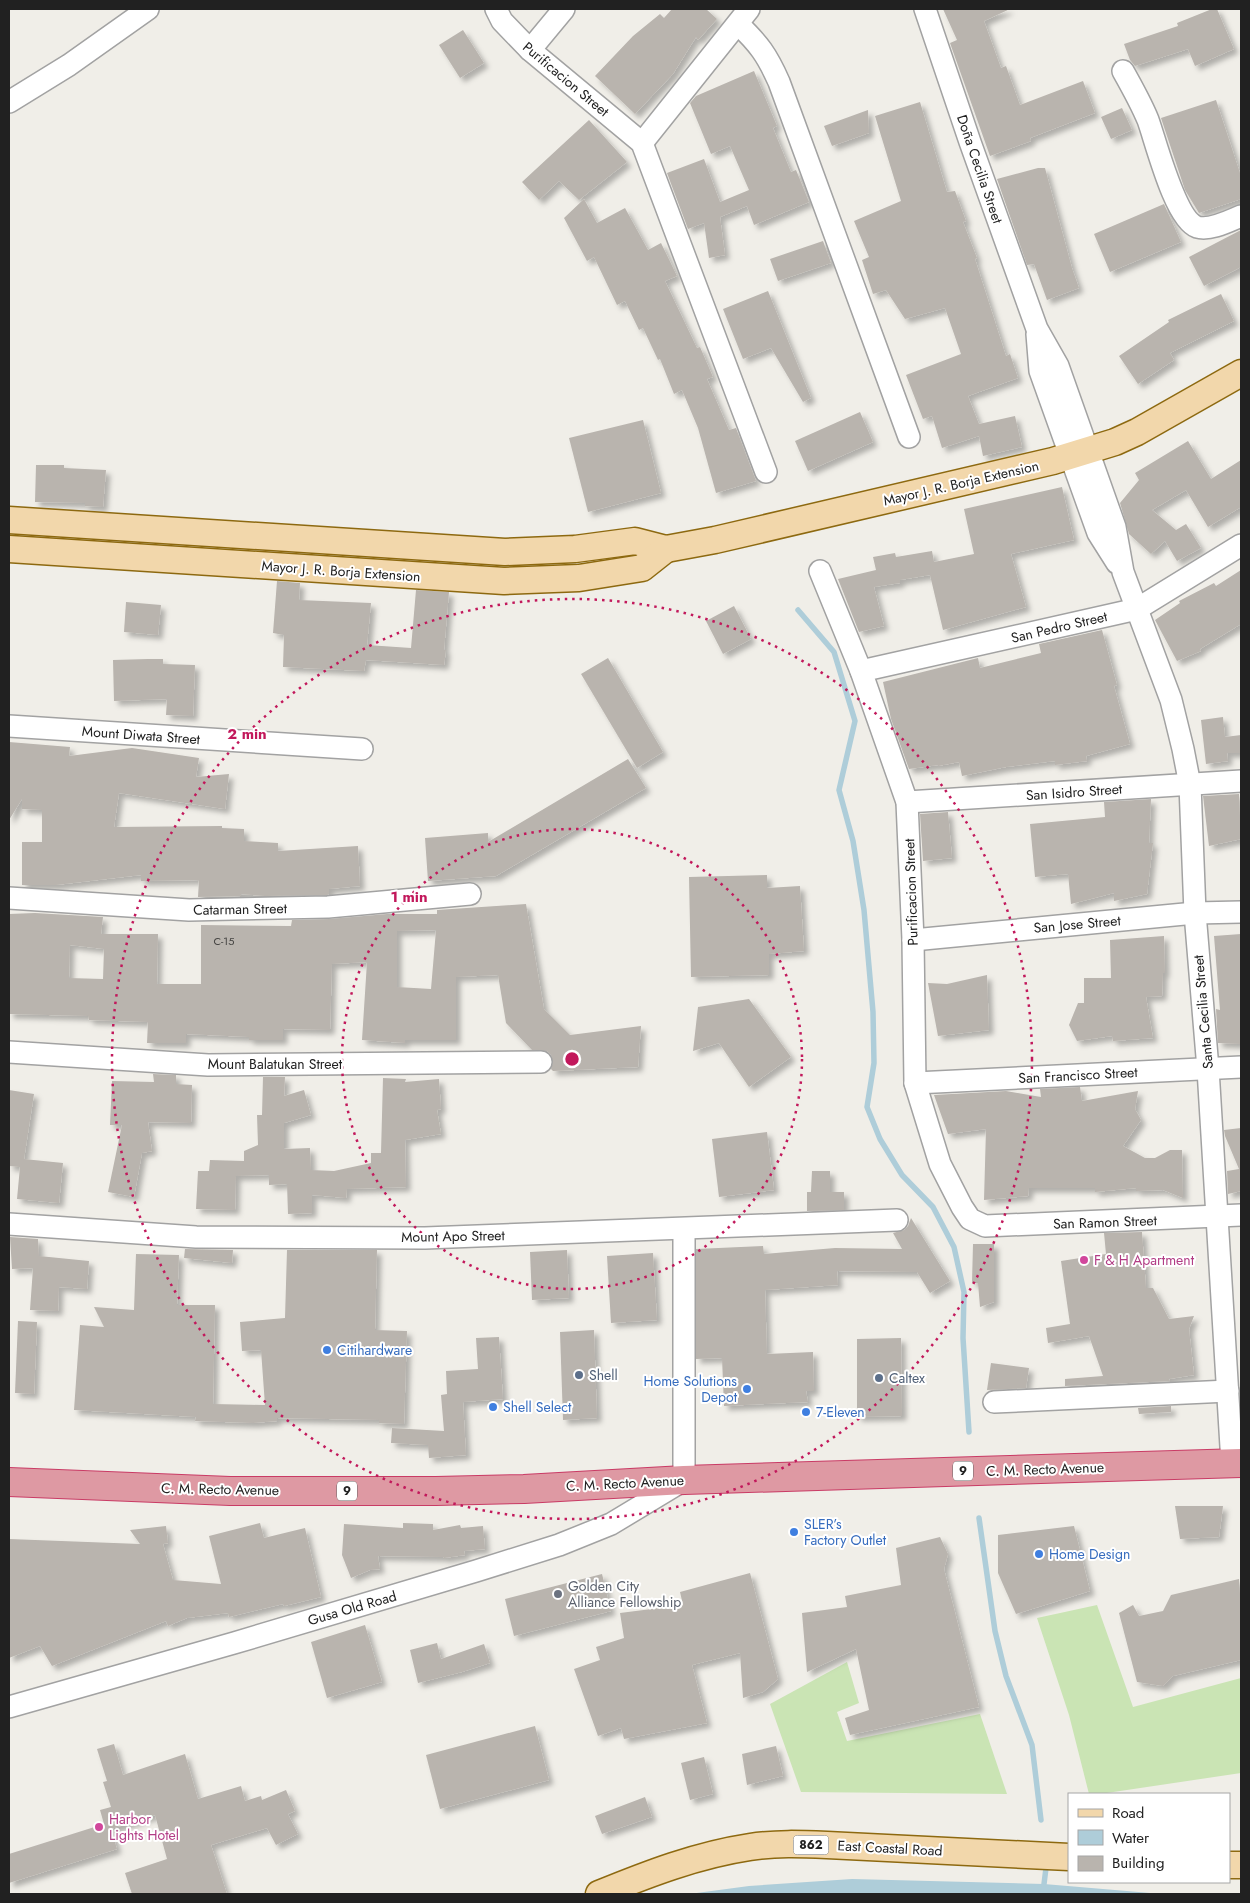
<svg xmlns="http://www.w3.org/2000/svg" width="1250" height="1903" viewBox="0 0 1250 1903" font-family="Jost,sans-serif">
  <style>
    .grass { fill: #cae4b4 }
    .water { fill: #aecdd9 }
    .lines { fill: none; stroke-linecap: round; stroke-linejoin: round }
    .stream { stroke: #aecdd9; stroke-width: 5.5 }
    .building { fill: #b9b4ae; fill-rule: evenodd; filter: url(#shadow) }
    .minor-casing { stroke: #a2a2a2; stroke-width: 24 }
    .major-casing { stroke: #8d6910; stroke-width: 29 }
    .highway-casing { stroke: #c93b65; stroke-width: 30 }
    .minor { stroke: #fff; stroke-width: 21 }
    .major { stroke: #f2d7ab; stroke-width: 26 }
    .highway { stroke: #de99a3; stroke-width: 28 }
    .ring { fill: none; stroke: #c2185b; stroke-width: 2.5; stroke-dasharray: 2.5 5 }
    .hotel-dot { fill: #d1479c; stroke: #fff; stroke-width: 2 }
    .shop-dot { fill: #3f7fe0; stroke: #fff; stroke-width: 2 }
    .service-dot { fill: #5c6f8a; stroke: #fff; stroke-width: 2 }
    .worship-dot { fill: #6b7280; stroke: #fff; stroke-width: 2 }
    .labels { text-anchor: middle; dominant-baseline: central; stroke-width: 4; stroke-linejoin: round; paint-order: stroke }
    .number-label { font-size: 11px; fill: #474644 }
    .shield { fill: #fff; stroke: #646464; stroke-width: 1 }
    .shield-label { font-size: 12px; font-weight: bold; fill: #212121 }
    .street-label { font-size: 14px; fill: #212121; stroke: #fff }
    .hotel-label { font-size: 14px; fill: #b23c85; stroke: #fff; text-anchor: start }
    .shop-label { font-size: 14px; fill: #366cbe; stroke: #fff; text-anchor: start }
    .service-label { font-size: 14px; fill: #4e5e75; stroke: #fff; text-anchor: start }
    .worship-label { font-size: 14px; fill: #5b616d; stroke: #fff; text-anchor: start }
    .centre { fill: #c2185b; stroke: #fff; stroke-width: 2.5 }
    .ring-label { font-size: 15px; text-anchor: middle; font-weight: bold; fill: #c2185b; stroke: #fff; stroke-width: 4; stroke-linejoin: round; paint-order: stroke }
  </style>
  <defs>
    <filter id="shadow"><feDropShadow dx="4.5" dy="4.5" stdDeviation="2.5" flood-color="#0004"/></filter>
  </defs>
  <rect width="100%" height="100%" fill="#f0eee8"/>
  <g class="grass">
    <polygon points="1097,1605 1133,1707 1241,1678 1241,1773 1100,1794 1089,1794 1069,1715 1037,1618"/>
    <polygon points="847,1662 859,1703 837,1712 847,1741 980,1714 1007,1794 801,1792 770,1704"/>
  </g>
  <polygon class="water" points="852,1879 1044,1884 1162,1894 689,1894 749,1886"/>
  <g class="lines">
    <g class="stream">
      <polyline points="798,610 834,652 855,721 839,790 853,841 864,910 873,1012 874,1063 867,1107 880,1139 902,1175 933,1207 954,1247 964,1292 963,1338 969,1432"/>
      <polyline points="979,1518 995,1631 1006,1676 1032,1745 1041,1820"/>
      <polyline points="1044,1884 1046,1868"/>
    </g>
  </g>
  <g class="building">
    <polygon points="672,9 706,9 717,19 698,40 696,37 673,74 635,114 595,76 633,36 660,14 664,18"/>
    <polygon points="943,9 1010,9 984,21 1001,68 1006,66 1020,105 1083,81 1095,113 1030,138 1031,141 990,156 950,43 957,40"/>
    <polygon points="1212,9 1217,9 1234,49 1195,66 1188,49 1135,66 1130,60 1124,44 1178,26 1177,23"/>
    <polygon points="463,30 484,63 460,78 439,45"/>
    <polygon points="754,71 777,126 773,128 791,172 796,170 809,202 754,225 747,206 720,217 725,255 709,258 704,223 688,229 667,173 704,159 720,202 749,190 730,146 711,154 690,103 696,96"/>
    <polygon points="1216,100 1241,176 1241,199 1199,213 1185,190 1161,118"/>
    <polygon points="920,102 947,192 955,191 966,221 963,222 977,258 975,259 1006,356 1010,354 1018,378 968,396 979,424 1015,416 1022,447 983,456 979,436 942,448 932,416 923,419 906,375 961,354 945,308 905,319 886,290 873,294 862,260 869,257 854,221 901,201 875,116"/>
    <polygon points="1122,108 1132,130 1111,139 1101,117"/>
    <polygon points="868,110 869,133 832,146 824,126"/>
    <polygon points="589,120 627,162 579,200 559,181 539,200 522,182"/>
    <polygon points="1038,168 1045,168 1072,268 1079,288 1047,300 1034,264 1027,265 997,179"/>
    <polygon points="584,199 597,223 625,208 648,250 661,243 677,276 665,281 697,348 700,347 713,377 707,379 729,430 736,428 756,481 716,493 698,428 682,390 674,394 660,359 658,360 643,328 639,330 625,301 617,305 594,257 587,261 564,218"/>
    <polygon points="1164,204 1181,242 1110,272 1094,234"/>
    <polygon points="1241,230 1241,267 1204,286 1189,257"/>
    <polygon points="823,241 831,263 778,281 770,259"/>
    <polygon points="768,291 811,398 803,402 771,348 743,359 723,309"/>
    <polygon points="1221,294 1234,321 1170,353 1174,360 1138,384 1119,356 1169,322 1168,320"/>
    <polygon points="860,412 873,442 808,471 795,441"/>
    <polygon points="643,420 661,493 588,512 569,438"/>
    <polygon points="1188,441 1211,479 1241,460 1241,507 1208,527 1186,490 1152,510 1176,530 1186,524 1201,548 1177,561 1165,541 1151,554 1129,534 1120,503 1139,480 1135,473"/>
    <polygon points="36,465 64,465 64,468 106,470 103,507 85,506 85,503 35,502"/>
    <polygon points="1062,487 1074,540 1011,554 1026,607 943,630 930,575 900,580 900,583 874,587 884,626 859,632 838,579 876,570 873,557 895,553 896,557 932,551 934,562 974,554 964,509"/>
    <polygon points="1241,570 1241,624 1200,649 1201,651 1177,661 1155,620 1180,603 1179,601 1214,583 1216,586"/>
    <polygon points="277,581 300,583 299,600 371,603 367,645 411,648 416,590 449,592 444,650 446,650 444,665 366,660 364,671 283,667 284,635 273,633"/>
    <polygon points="126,602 161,605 158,635 124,632"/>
    <polygon points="734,606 751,639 723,654 706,621"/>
    <polygon points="1102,630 1117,685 1114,686 1130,744 1086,756 1087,761 1055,765 1055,761 1006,767 962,776 959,762 938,766 938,765 909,769 891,719 883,682 978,658 980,668 1041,653 1039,644"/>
    <polygon points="608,658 663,752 637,768 581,674"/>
    <polygon points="148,659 163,659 163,664 195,665 193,716 166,715 167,699 114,701 113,660"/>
    <polygon points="1223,717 1225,737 1241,735 1241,753 1227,753 1228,761 1206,764 1201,720"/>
    <polygon points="9,742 70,747 69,756 132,748 199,758 196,777 229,774 225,809 119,793 114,827 222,826 222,828 244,829 244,841 278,843 278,851 358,846 360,886 329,889 329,894 327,895 265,896 241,894 241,896 198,897 199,880 141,881 141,875 56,885 22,885 22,842 42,842 42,810 22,809 22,799 9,820"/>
    <polygon points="628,759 646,788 496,876 428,881 425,838 488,833 488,842"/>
    <polygon points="1239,794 1241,839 1209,846 1203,796"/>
    <polygon points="1151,799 1149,843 1153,843 1147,894 1114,901 1114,893 1071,904 1068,874 1035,877 1030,824 1105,817 1104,802"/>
    <polygon points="948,812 952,858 923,861 920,814"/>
    <polygon points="767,875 767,888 800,886 804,951 769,954 769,975 691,977 689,877"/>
    <path d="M526,904L544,1009L570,1035L641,1026L638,1067L553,1071L551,1069L553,1062L551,1055L547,1051L532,1050L506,1023L498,975L456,977V1040H405V1043L362,1040L367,962L332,964L330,1030L283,1029V1040H249V1037L186,1034V1043H147L148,1022L89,1020L88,1016L9,1014V914L35,913L103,917L101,934H158L157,984H201V925L288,926H291L292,920L329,919L387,914H437V910ZM436,930L431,989L397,987V931ZM70,945L104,949L103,979L69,978Z"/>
    <polygon points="1241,934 1241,1044 1218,1043 1216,1009 1220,1010 1214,936"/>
    <polygon points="1164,936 1165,973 1163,973 1162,996 1146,997 1153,1038 1113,1041 1112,1036 1077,1041 1069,1025 1078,1003 1084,1003 1084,978 1111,978 1110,940"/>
    <polygon points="987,975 989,1030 938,1036 928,983 947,984"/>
    <polygon points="749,999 791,1057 749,1087 719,1043 693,1051 698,1007"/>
    <polygon points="153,1074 176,1075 176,1084 192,1085 191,1123 148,1122 152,1151 142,1153 134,1197 108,1192 122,1125 110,1125 112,1081 154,1082"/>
    <polygon points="263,1077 285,1077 284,1096 304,1090 311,1115 284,1123 284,1149 310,1148 311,1170 334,1171 371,1163 371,1153 381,1153 383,1078 406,1079 405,1082 439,1079 441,1109 437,1110 441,1134 405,1140 406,1187 347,1189 346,1198 312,1195 312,1213 288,1214 287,1184 269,1185 269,1175 236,1176 235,1210 196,1209 198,1171 209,1171 210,1160 244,1161 244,1151 258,1145 257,1115 262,1115"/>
    <polygon points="1080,1087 1082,1101 1138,1091 1135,1109 1141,1120 1123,1146 1145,1158 1155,1158 1170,1150 1182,1150 1183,1198 1163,1190 1136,1191 1136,1188 1095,1192 1095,1188 1029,1188 1028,1196 984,1200 986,1129 948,1134 934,1095 1006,1091 1041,1097 1040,1089"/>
    <polygon points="9,1090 34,1094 24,1159 63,1163 59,1203 17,1199 20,1167 9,1166"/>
    <polygon points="1241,1128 1241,1191 1228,1194 1227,1171 1239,1169 1225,1136 1224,1130"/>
    <polygon points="767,1132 774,1190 719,1197 712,1139"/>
    <polygon points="812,1171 830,1171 830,1192 844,1192 844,1210 807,1211 807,1192 811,1192"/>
    <polygon points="911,1218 950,1281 930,1293 917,1272 837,1271 838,1285 765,1290 767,1354 813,1352 814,1391 806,1391 808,1402 724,1406 722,1358 696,1359 696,1249 763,1246 764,1254 835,1248 902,1249 893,1233 904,1230 908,1226"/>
    <polygon points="1142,1232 1146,1288 1153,1288 1169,1319 1194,1316 1189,1329 1194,1375 1169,1379 1170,1381 1065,1386 1065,1379 1103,1376 1089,1336 1048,1343 1046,1328 1070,1324 1061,1261 1106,1254 1104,1233"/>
    <polygon points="10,1237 38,1239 39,1256 89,1261 87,1289 59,1287 58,1311 30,1310 33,1268 12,1269"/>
    <polygon points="973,1244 994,1244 994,1302 980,1307 978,1283 972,1283"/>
    <polygon points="185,1249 233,1250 232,1263 184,1258"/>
    <polygon points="287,1250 377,1250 375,1330 407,1331 404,1424 379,1423 379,1420 277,1418 277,1421 253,1423 195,1421 196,1417 74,1410 80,1325 104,1327 94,1307 134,1310 136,1254 179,1255 177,1305 215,1305 213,1404 265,1405 261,1350 242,1351 240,1322 285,1318"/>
    <polygon points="567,1250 569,1298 532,1300 530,1252"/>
    <polygon points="653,1253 657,1320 611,1323 607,1256"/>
    <polygon points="18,1321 37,1322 34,1394 15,1393"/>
    <polygon points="594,1330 597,1418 563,1420 560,1332"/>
    <polygon points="499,1337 503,1399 463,1402 466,1455 429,1458 428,1445 391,1443 392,1428 444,1431 441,1395 447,1394 446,1371 478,1369 476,1338"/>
    <polygon points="901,1338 902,1416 857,1417 857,1339"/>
    <polygon points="991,1363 1029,1368 1026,1388 987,1390"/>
    <polygon points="1171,1406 1171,1412 1139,1414 1138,1408"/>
    <polygon points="1175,1506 1223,1506 1219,1537 1180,1539"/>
    <polygon points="260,1523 264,1538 305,1528 321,1597 284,1606 283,1604 229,1617 228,1613 187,1618 168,1626 166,1621 52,1666 40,1646 9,1658 9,1539 140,1544 130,1530 166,1526 168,1543 163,1544 173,1580 221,1584 209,1536"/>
    <polygon points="403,1523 433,1524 433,1530 460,1525 461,1528 483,1526 485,1549 464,1551 465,1555 444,1558 443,1557 378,1556 380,1569 370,1570 351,1578 342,1555 344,1524 403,1528"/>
    <polygon points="1074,1526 1090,1591 1016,1614 998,1573 998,1535"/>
    <polygon points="940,1537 948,1554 944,1569 979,1707 850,1735 845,1718 869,1710 856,1649 807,1672 802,1613 847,1607 845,1596 901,1585 896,1548"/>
    <polygon points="750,1573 778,1679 763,1692 743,1698 740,1653 692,1665 707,1723 624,1739 621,1728 598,1736 574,1669 600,1660 596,1647 624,1638 620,1613 683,1605 680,1592"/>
    <polygon points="602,1574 611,1611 514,1636 505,1599"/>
    <polygon points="1239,1579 1241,1609 1241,1660 1173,1676 1163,1686 1137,1682 1119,1613 1133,1605 1139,1616 1163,1611 1171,1595"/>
    <polygon points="365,1625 382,1682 327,1698 311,1642"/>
    <polygon points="437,1643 441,1659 484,1644 490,1663 462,1672 418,1683 410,1650"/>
    <polygon points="535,1726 549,1780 440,1809 426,1755"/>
    <polygon points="114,1744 123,1775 185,1754 198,1799 241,1786 245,1801 261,1796 262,1800 286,1790 295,1811 288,1814 298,1834 276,1845 267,1828 211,1845 227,1894 132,1894 125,1873 167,1859 155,1815 111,1829 117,1849 9,1883 9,1854 104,1824 100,1810 111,1807 103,1782 107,1781 97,1749"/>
    <polygon points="776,1746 783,1776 747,1785 742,1754"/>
    <polygon points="704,1757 713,1794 690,1800 681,1763"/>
    <polygon points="645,1797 652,1817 602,1834 595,1816"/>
  </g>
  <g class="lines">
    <defs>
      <g id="minor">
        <polyline points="496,9 502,21 530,50 642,143 766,472"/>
        <polyline points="925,9 970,142 1037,329 1058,366 1115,527 1123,572 1171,700 1183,749 1190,785 1195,913 1208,1069 1232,1463"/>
        <path d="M738,24C759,44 767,55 779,82L909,437"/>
        <polyline points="530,50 564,9"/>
        <path d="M1123,71C1132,87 1141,103 1148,120C1156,142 1175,219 1197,227C1210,231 1229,221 1241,216"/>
        <polyline points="9,102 69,65 148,9"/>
        <polyline points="642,143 749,9"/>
        <polyline points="1037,334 1040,371 1098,533 1117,563"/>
        <polyline points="820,571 861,671 907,802 913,940 915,1083 940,1164 962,1207 970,1219 985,1226 1241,1215"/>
        <polyline points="861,671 1137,609 1241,545"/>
        <polyline points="9,726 362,749"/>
        <polyline points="907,802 1241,781"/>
        <polyline points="9,898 189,910 328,907 470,894"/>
        <polyline points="913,940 1195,913 1241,912"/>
        <polyline points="9,1052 208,1065 541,1062"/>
        <polyline points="915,1083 1241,1067"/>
        <polyline points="9,1224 196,1237 425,1238 897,1220"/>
        <polyline points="994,1402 1228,1391"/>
        <polyline points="9,1707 234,1643 476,1571 559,1545 611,1524 684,1480 684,1229"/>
      </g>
      <g id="major">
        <polyline points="9,520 505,552 575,549 635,541 666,549 715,540 1053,461 1115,442 1137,432 1241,373"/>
        <polyline points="9,549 504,581 579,578 642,568 666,549"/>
        <polyline points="1229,1865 1241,1865"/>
        <path d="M599,1894C648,1874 697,1855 750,1847C775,1843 801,1844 827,1845L1069,1857"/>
      </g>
      <polyline id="highway" points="9,1482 230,1491 436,1491 524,1489 684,1480 1241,1463"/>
    </defs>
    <use href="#minor" class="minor-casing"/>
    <use href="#major" class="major-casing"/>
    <use href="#highway" class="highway-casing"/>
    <use href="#minor" class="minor"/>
    <use href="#major" class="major"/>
    <use href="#highway" class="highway"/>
  </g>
  <g class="ring">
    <circle cx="572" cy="1059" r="230"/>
    <circle cx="572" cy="1059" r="460"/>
  </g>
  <g class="hotel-dot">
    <circle cx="1084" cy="1260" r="5"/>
    <circle cx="99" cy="1827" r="5"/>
  </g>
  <g class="shop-dot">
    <circle cx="327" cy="1350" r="5"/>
    <circle cx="747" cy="1389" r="5"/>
    <circle cx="493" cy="1407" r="5"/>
    <circle cx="806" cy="1412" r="5"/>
    <circle cx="794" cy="1532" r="5"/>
    <circle cx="1039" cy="1554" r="5"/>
  </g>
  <g class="service-dot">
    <circle cx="579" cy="1375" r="5"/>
    <circle cx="879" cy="1378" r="5"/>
  </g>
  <circle class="worship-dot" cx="558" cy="1594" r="5"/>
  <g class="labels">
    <g class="number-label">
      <text x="224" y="941">C-15</text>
    </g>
    <g class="shield">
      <rect x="953" y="1461.5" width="20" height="19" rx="4"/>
      <rect x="337" y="1481.5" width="20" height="19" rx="4"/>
      <rect x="793.5" y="1835.5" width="35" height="19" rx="4"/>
    </g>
    <g class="shield-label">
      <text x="963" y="1471">9</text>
      <text x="347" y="1491">9</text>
      <text x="811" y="1845">862</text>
    </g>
    <g class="street-label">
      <text transform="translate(566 79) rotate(40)">Purificacion Street</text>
      <text transform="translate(980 169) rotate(71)">Doña Cecilia Street</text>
      <text transform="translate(961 483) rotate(-13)">Mayor J. R. Borja Extension</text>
      <text transform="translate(341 571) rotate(4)">Mayor J. R. Borja Extension</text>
      <text transform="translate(1059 627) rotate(-13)">San Pedro Street</text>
      <text transform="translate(141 735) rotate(4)">Mount Diwata Street</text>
      <text transform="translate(1074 792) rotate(-4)">San Isidro Street</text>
      <text transform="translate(911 892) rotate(-92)">Purificacion Street</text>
      <text transform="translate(240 909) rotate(-1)">Catarman Street</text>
      <text transform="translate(1077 924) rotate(-5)">San Jose Street</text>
      <text transform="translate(1203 1012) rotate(-95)">Santa Cecilia Street</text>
      <text x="275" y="1064">Mount Balatukan Street</text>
      <text transform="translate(1078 1075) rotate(-3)">San Francisco Street</text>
      <text transform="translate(1105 1222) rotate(-2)">San Ramon Street</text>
      <text transform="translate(453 1236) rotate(-1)">Mount Apo Street</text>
      <text transform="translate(1045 1469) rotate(-2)">C. M. Recto Avenue</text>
      <text transform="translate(625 1483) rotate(-3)">C. M. Recto Avenue</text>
      <text transform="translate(220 1489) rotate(1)">C. M. Recto Avenue</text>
      <text transform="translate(352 1608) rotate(-16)">Gusa Old Road</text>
      <text transform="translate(890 1848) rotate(3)">East Coastal Road</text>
    </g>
    <g class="hotel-label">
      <text x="1094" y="1260">F &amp; H Apartment</text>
      <text x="109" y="1819">Harbor<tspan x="109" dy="16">Lights Hotel</tspan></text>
    </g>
    <g class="shop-label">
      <text x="337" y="1350">Citihardware</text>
      <text x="737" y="1381" text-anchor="end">Home Solutions<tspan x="737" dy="16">Depot</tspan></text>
      <text x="503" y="1407">Shell Select</text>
      <text x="816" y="1412">7-Eleven</text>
      <text x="804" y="1524">SLER’s<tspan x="804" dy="16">Factory Outlet</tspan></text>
      <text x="1049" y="1554">Home Design</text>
    </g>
    <g class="service-label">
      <text x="589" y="1375">Shell</text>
      <text x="889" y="1378">Caltex</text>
    </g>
    <g class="worship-label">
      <text x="568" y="1586">Golden City<tspan x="568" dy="16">Alliance Fellowship</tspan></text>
    </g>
  </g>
  <circle cx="572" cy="1059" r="8" class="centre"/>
  <g class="ring-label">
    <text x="247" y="739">2 min</text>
    <text x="409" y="902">1 min</text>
  </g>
  <rect width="1250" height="1903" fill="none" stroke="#212121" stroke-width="20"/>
  <rect x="1068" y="1793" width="162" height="90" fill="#ffffff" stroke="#a6a6a6"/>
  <rect x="1078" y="1809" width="25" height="8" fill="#f2d7ab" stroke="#a6a6a6"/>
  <text x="1112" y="1818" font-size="15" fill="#212121">Road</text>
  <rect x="1078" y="1830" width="25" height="15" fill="#aecdd9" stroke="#a6a6a6"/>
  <text x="1112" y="1843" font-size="15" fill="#212121">Water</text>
  <rect x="1078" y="1856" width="25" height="15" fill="#b9b4ae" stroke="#a6a6a6"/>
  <text x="1112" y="1868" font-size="15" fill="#212121">Building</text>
</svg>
